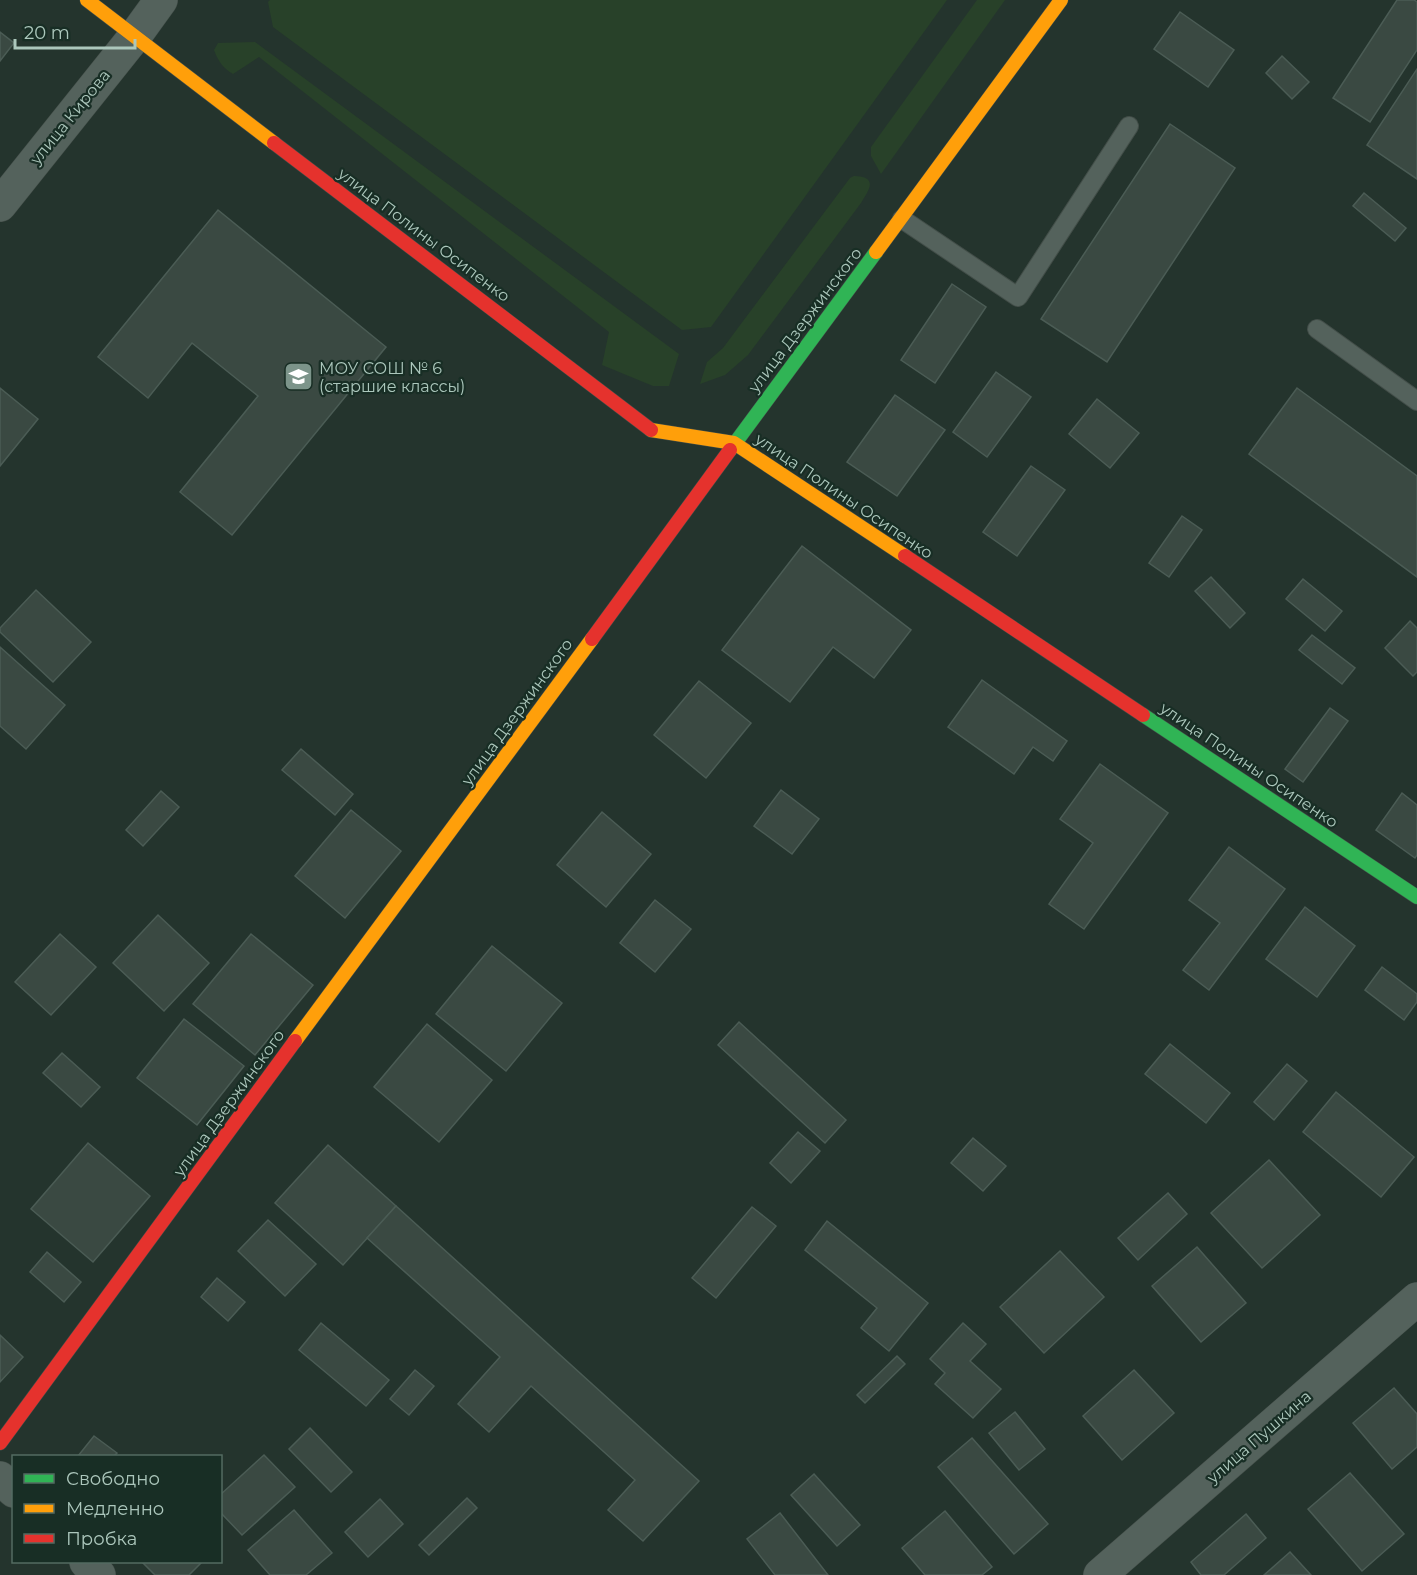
<svg xmlns="http://www.w3.org/2000/svg" width="1417" height="1575" viewBox="0 0 1417 1575" font-family="Montserrat,sans-serif">
  <style>
    .green { fill: #284129 }
    .building { fill: #3a4942; stroke: #4b5c55; stroke-width: 1.5 }
    .lines { fill: none; stroke-linecap: round; stroke-linejoin: round }
    .lane-casing { stroke: #434e49; stroke-width: 20 }
    .street-casing { stroke: #434e49; stroke-width: 34 }
    .fast-casing { stroke: #434e49; stroke-width: 15 }
    .slow-casing { stroke: #434e49; stroke-width: 15 }
    .jam-casing { stroke: #434e49; stroke-width: 15 }
    .lane { stroke: #54625c; stroke-width: 18 }
    .street { stroke: #54625c; stroke-width: 33 }
    .fast { stroke: #30b455; stroke-width: 14 }
    .slow { stroke: #ff9f0a; stroke-width: 14 }
    .jam { stroke: #e5322d; stroke-width: 14 }
    .labels { text-anchor: middle; dominant-baseline: central; stroke-width: 4.5; stroke-linejoin: round; paint-order: stroke }
    .street-label { font-size: 16px; fill: #acc7bc; stroke: #182e25 }
    .poi-label { font-size: 16px; fill: #acc7bc; stroke: #182e25; text-anchor: start }
  </style>
  <rect width="100%" height="100%" fill="#24342d"/>
  <g class="green">
    <polygon points="270,0 947,0 711,327 682,330 273,27 268,2"/>
    <polygon points="977,0 1005,0 881,174 871,156 871,147"/>
    <path d="M255,42L679,354L669,386H653L602,365L609,332L259,57L233,74C223,68 218,61 214,50L218,43Z"/>
    <path d="M854,176C879,177 869,190 861,203L748,355L725,375L700,384L707,362L723,348L850,178Z"/>
  </g>
  <g class="building">
    <polygon points="1397,0 1414,0 1417,2 1417,50 1370,122 1333,98"/>
    <polygon points="1180,12 1234,50 1208,87 1154,49"/>
    <polygon points="0,32 14,43 0,61"/>
    <polygon points="1282,56 1309,82 1292,99 1266,73"/>
    <polygon points="1417,69 1417,179 1367,145"/>
    <polygon points="1170,124 1235,168 1107,362 1041,319"/>
    <polygon points="1364,193 1406,228 1395,241 1353,206"/>
    <polygon points="218,210 386,347 232,535 180,492 258,396 192,343 148,398 98,357"/>
    <polygon points="952,284 986,307 935,383 901,360"/>
    <polygon points="996,372 1031,397 987,457 953,432"/>
    <polygon points="0,388 38,419 0,466"/>
    <polygon points="1297,388 1417,476 1417,577 1249,454"/>
    <polygon points="895,395 945,430 897,496 847,462"/>
    <polygon points="1097,399 1139,433 1110,468 1069,434"/>
    <polygon points="1031,466 1065,490 1017,556 983,532"/>
    <polygon points="1182,516 1202,530 1169,577 1149,563"/>
    <polygon points="802,546 911,630 874,678 833,647 790,702 722,650"/>
    <polygon points="1211,577 1245,613 1230,628 1195,591"/>
    <polygon points="1303,579 1342,611 1325,631 1286,599"/>
    <polygon points="36,590 91,642 53,682 0,632 0,628"/>
    <polygon points="1410,621 1417,628 1417,672 1413,676 1385,648"/>
    <polygon points="1312,635 1355,668 1342,684 1299,650"/>
    <polygon points="0,647 65,705 26,749 0,726"/>
    <polygon points="982,680 1067,741 1053,761 1033,747 1014,774 948,727"/>
    <polygon points="699,681 751,723 706,778 654,735"/>
    <polygon points="1330,708 1348,721 1303,782 1285,769"/>
    <polygon points="301,749 353,794 335,815 282,770"/>
    <polygon points="1100,764 1168,813 1084,929 1049,904 1093,843 1060,819"/>
    <polygon points="781,790 819,819 792,854 754,826"/>
    <polygon points="161,791 179,807 143,846 126,830"/>
    <polygon points="1402,793 1417,805 1417,855 1415,858 1376,830"/>
    <polygon points="351,810 401,851 345,918 295,876"/>
    <polygon points="602,812 651,854 606,907 557,865"/>
    <polygon points="1229,847 1285,889 1209,990 1183,970 1220,923 1189,900"/>
    <polygon points="655,900 691,929 655,972 620,943"/>
    <polygon points="1305,907 1355,946 1317,997 1266,959"/>
    <polygon points="158,915 209,963 164,1011 113,963"/>
    <polygon points="60,934 96,967 51,1015 15,982"/>
    <polygon points="251,934 313,985 255,1055 193,1004"/>
    <polygon points="492,946 562,1003 506,1071 436,1014"/>
    <polygon points="1382,967 1417,994 1417,1002 1404,1020 1365,990"/>
    <polygon points="184,1019 244,1066 197,1125 137,1078"/>
    <polygon points="739,1022 846,1120 825,1143 718,1045"/>
    <polygon points="427,1024 492,1080 439,1142 374,1087"/>
    <polygon points="1170,1044 1230,1093 1206,1123 1145,1074"/>
    <polygon points="62,1053 100,1087 81,1107 43,1073"/>
    <polygon points="1287,1064 1307,1081 1274,1120 1254,1102"/>
    <polygon points="1336,1092 1414,1157 1381,1197 1303,1132"/>
    <polygon points="798,1132 820,1151 791,1183 770,1163"/>
    <polygon points="973,1138 1006,1166 983,1191 951,1163"/>
    <polygon points="88,1143 150,1196 93,1262 31,1209"/>
    <polygon points="328,1145 396,1206 343,1265 275,1203"/>
    <polygon points="1269,1160 1320,1215 1262,1268 1211,1213"/>
    <polygon points="1168,1193 1187,1214 1138,1260 1118,1238"/>
    <polygon points="396,1206 699,1481 643,1541 608,1510 635,1480 531,1386 489,1432 458,1404 500,1357 367,1238"/>
    <polygon points="752,1207 776,1226 716,1298 692,1278"/>
    <polygon points="268,1220 316,1264 285,1296 238,1251"/>
    <polygon points="827,1221 928,1303 889,1351 861,1328 877,1308 805,1250"/>
    <polygon points="1197,1247 1246,1303 1201,1342 1152,1286"/>
    <polygon points="1060,1251 1104,1297 1044,1353 1000,1307"/>
    <polygon points="47,1252 81,1282 64,1302 30,1272"/>
    <polygon points="217,1278 245,1302 228,1321 201,1297"/>
    <polygon points="321,1323 389,1380 366,1406 299,1350"/>
    <polygon points="963,1323 986,1344 970,1361 1001,1389 973,1418 935,1384 945,1373 930,1359"/>
    <polygon points="0,1335 23,1357 0,1382"/>
    <polygon points="897,1356 905,1364 865,1403 857,1395"/>
    <polygon points="415,1370 434,1386 409,1415 390,1399"/>
    <polygon points="1134,1370 1174,1413 1122,1460 1083,1416"/>
    <polygon points="1394,1388 1417,1414 1417,1447 1392,1469 1353,1423"/>
    <polygon points="1015,1412 1045,1449 1019,1470 989,1433"/>
    <polygon points="310,1428 352,1472 331,1492 289,1449"/>
    <polygon points="94,1436 117,1453 114,1456 78,1456"/>
    <polygon points="972,1438 1048,1524 1014,1554 938,1467"/>
    <polygon points="264,1455 295,1487 242,1535 220,1512 220,1495"/>
    <polygon points="1350,1473 1404,1534 1362,1571 1308,1509"/>
    <polygon points="814,1474 860,1525 837,1546 791,1495"/>
    <polygon points="467,1498 477,1508 429,1555 419,1545"/>
    <polygon points="380,1499 403,1524 368,1557 345,1532"/>
    <polygon points="294,1510 332,1553 306,1575 270,1575 248,1550"/>
    <polygon points="945,1511 992,1567 982,1575 925,1575 902,1548"/>
    <polygon points="780,1513 828,1575 775,1575 747,1539"/>
    <polygon points="1246,1514 1266,1538 1224,1575 1201,1575 1191,1562"/>
    <polygon points="1290,1552 1311,1575 1264,1575"/>
    <polygon points="142,1562 202,1562 189,1575 155,1575"/>
  </g>
  <g class="lines">
    <defs>
      <g id="lane">
        <polyline points="902,219 1018,297 1129,126"/>
        <polyline points="1317,329 1417,401"/>
      </g>
      <g id="street">
        <polyline points="0,205 135,36 161,0"/>
        <polyline points="0,1478 14,1491"/>
        <polyline points="86,1562 99,1575"/>
        <polyline points="1100,1575 1417,1299"/>
      </g>
      <g id="fast">
        <polyline points="730,450 876,252"/>
        <polyline points="1143,715 1417,897"/>
      </g>
      <g id="slow">
        <polyline points="87,0 274,143"/>
        <polyline points="876,252 1061,0"/>
        <polyline points="651,430 734,443 905,556"/>
        <polyline points="295,1041 592,639"/>
      </g>
      <g id="jam">
        <polyline points="274,143 651,430"/>
        <polyline points="905,556 1143,715"/>
        <polyline points="592,639 730,450"/>
        <polyline points="0,1443 295,1041"/>
      </g>
    </defs>
    <use href="#lane" class="lane-casing"/>
    <use href="#street" class="street-casing"/>
    <use href="#fast" class="fast-casing"/>
    <use href="#slow" class="slow-casing"/>
    <use href="#jam" class="jam-casing"/>
    <use href="#lane" class="lane"/>
    <use href="#street" class="street"/>
    <use href="#fast" class="fast"/>
    <use href="#slow" class="slow"/>
    <use href="#jam" class="jam"/>
  </g>
  <defs>
    <symbol id="school-square" viewBox="-11 -11 22 22"><rect x="-9" y="-9" width="18" height="18" rx="4" fill="#7c948a" stroke="#182e25"/><path d="M0-5L7-2L0 1L-7-2ZM-4 1L0 2.5L4 1V4Q0 6-4 4Z" fill="#fff"/></symbol>
  </defs>
  <g fill-rule="evenodd">
    <use href="#school-square" x="282" y="360" width="33" height="33"/>
  </g>
  <g class="labels">
    <g class="street-label">
      <text transform="translate(70 117) rotate(-51)">улица Кирова</text>
      <text transform="translate(424 235) rotate(37)">улица Полины Осипенко</text>
      <text transform="translate(805 320) rotate(-53)">улица Дзержинского</text>
      <text transform="translate(844 496) rotate(34)">улица Полины Осипенко</text>
      <text transform="translate(517 712) rotate(-54)">улица Дзержинского</text>
      <text transform="translate(1249 765) rotate(34)">улица Полины Осипенко</text>
      <text transform="translate(229 1103) rotate(-54)">улица Дзержинского</text>
      <text transform="translate(1259 1437) rotate(-41)">улица Пушкина</text>
    </g>
    <g class="poi-label">
      <text x="319" y="368">МОУ СОШ № 6<tspan x="319" dy="18">(старшие классы)</tspan></text>
    </g>
  </g>
  <rect x="12" y="1455" width="210" height="108" fill="#182e25" stroke="#536b61" stroke-width="1.5"/>
  <rect x="24" y="1474" width="30" height="9" fill="#30b455" stroke="#536b61" stroke-width="1.5"/>
  <text x="66" y="1485" font-size="18" fill="#acc7bc">Свободно</text>
  <rect x="24" y="1504" width="30" height="9" fill="#ff9f0a" stroke="#536b61" stroke-width="1.5"/>
  <text x="66" y="1515" font-size="18" fill="#acc7bc">Медленно</text>
  <rect x="24" y="1534" width="30" height="9" fill="#e5322d" stroke="#536b61" stroke-width="1.5"/>
  <text x="66" y="1545" font-size="18" fill="#acc7bc">Пробка</text>
  <path d="M15 39v9h120v-9" fill="none" stroke="#acc7bc" stroke-width="3"/>
  <text x="24" y="39" font-size="18" fill="#acc7bc" stroke="#182e25" stroke-width="4.5" paint-order="stroke">20 m</text>
</svg>
